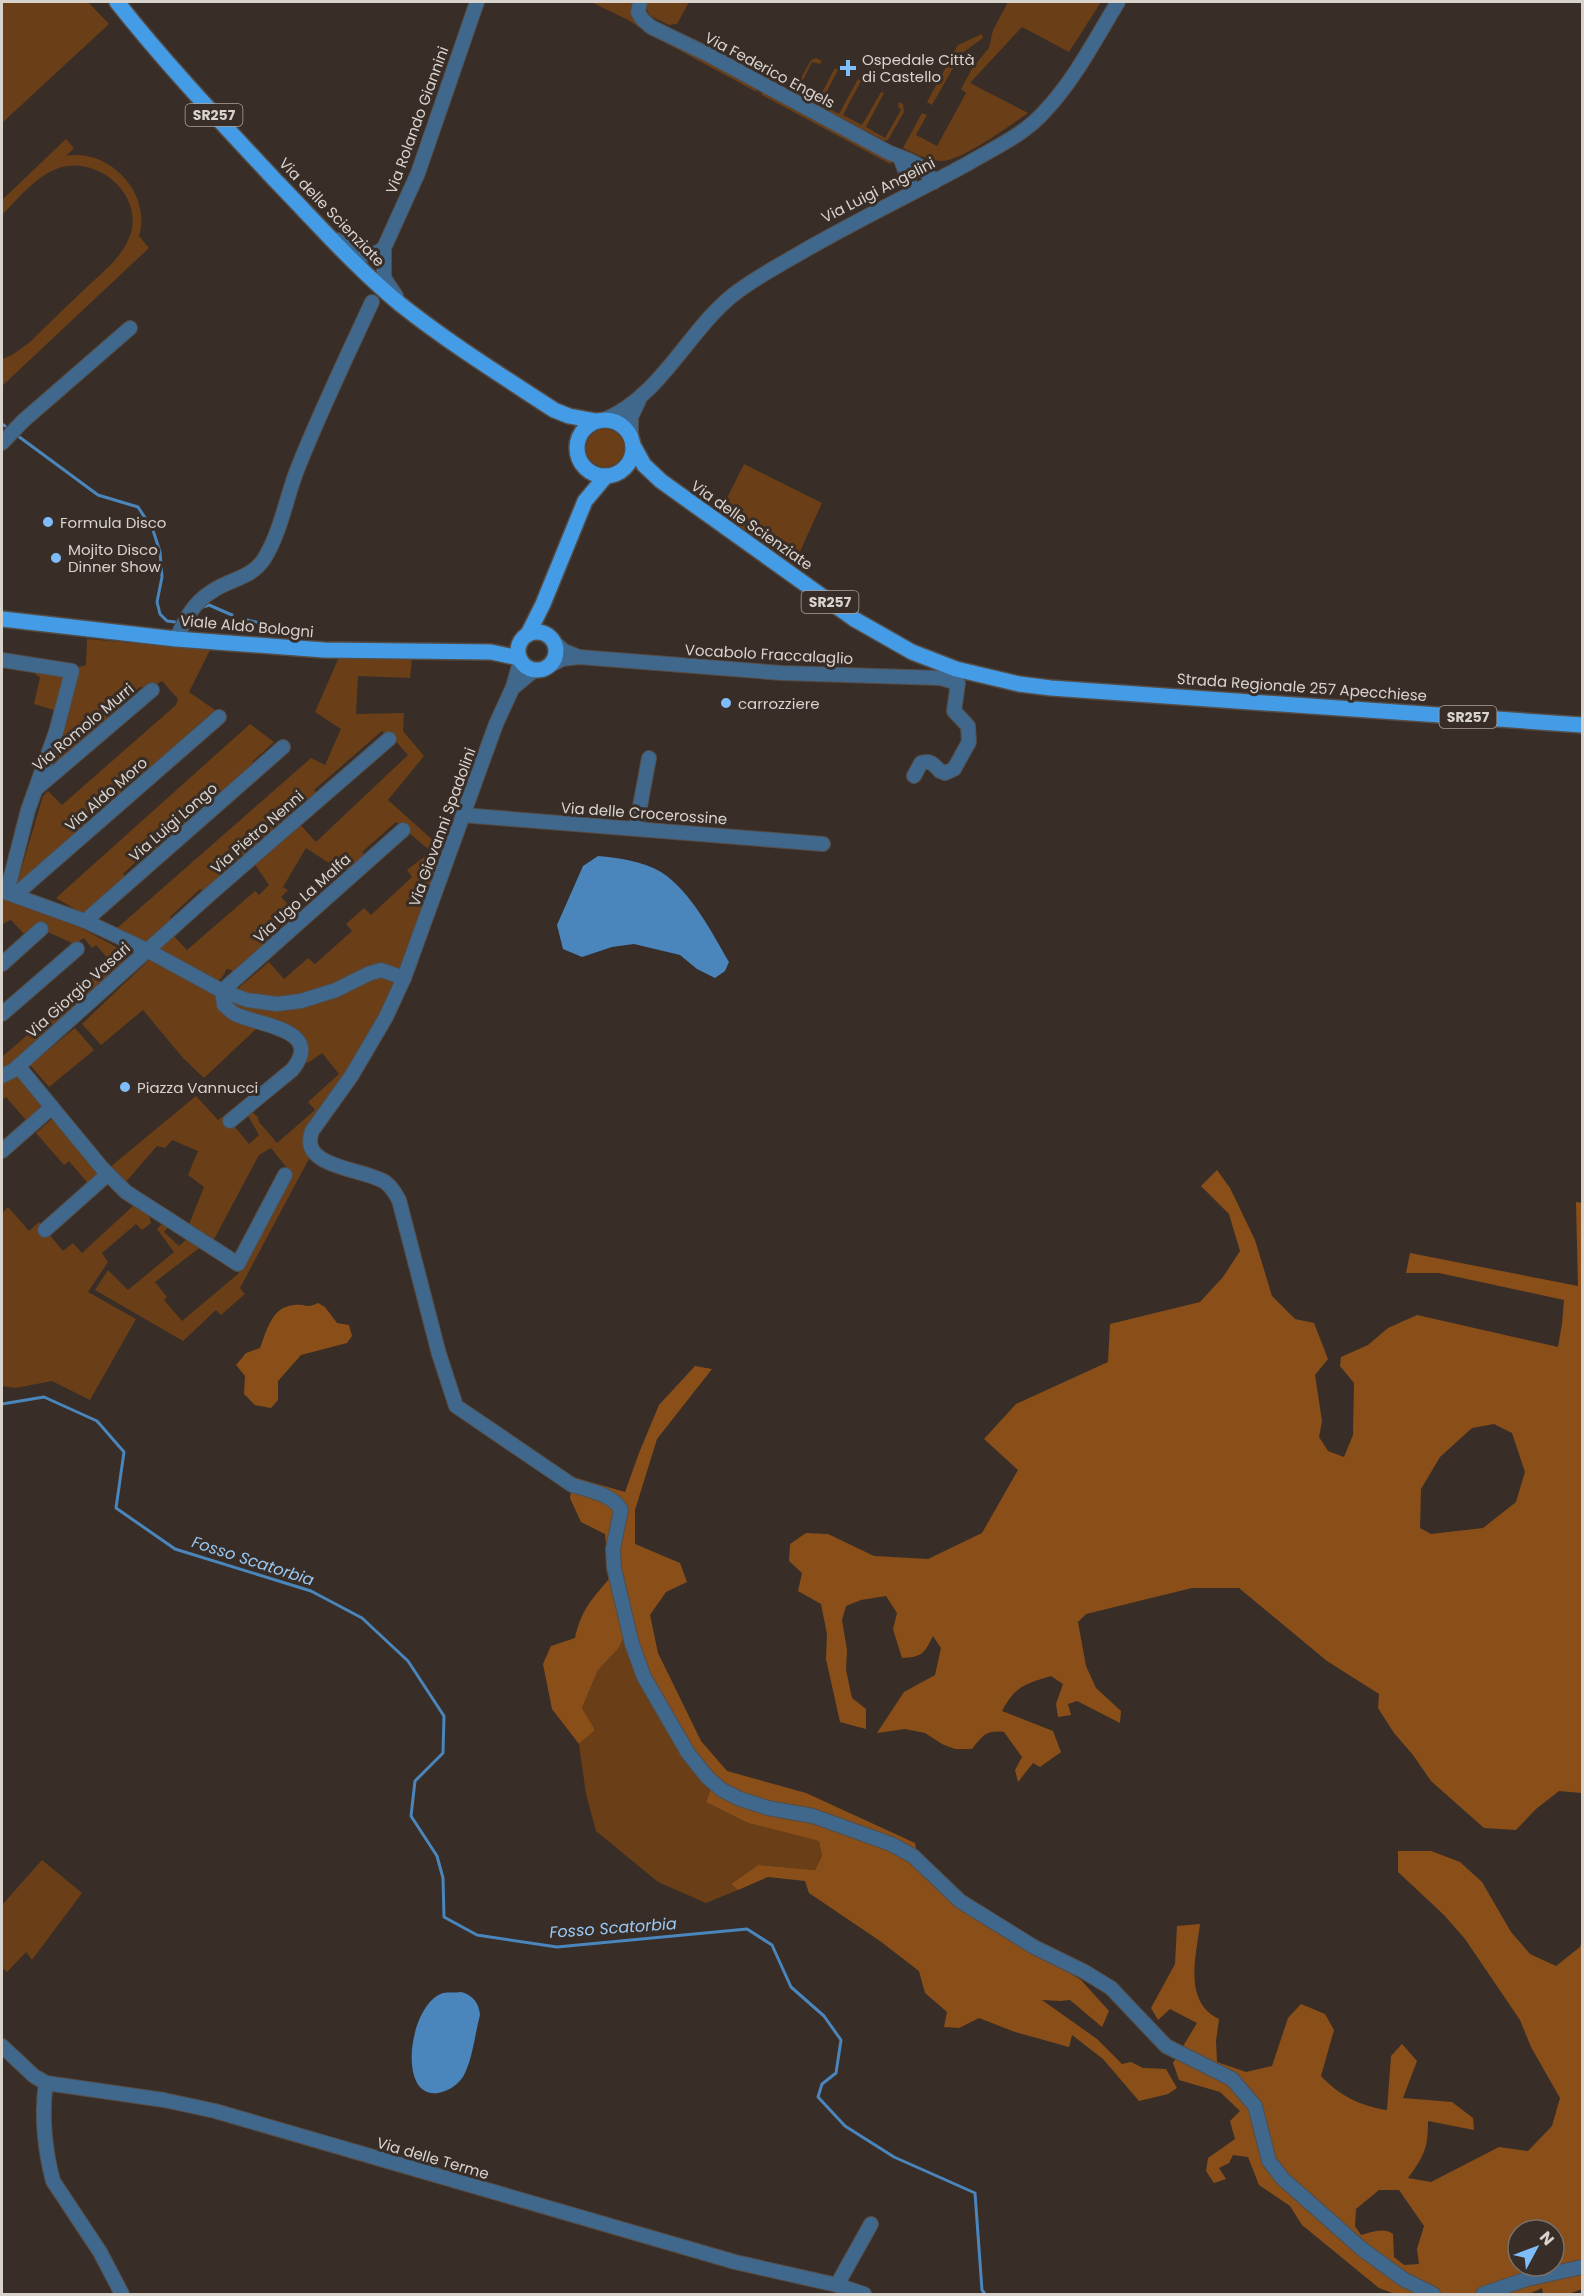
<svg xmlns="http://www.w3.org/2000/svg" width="1584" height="2296" viewBox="0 0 1584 2296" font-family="Poppins,sans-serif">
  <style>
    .green { fill: #6a3e17; fill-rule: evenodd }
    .forest { fill: #8a4f18; fill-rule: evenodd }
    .water { fill: #4a85bc }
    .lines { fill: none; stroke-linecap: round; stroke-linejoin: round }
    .stream { stroke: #4a85bc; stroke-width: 3 }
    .minor-casing { stroke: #554c45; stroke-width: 16 }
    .major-casing { stroke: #554c45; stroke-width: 18 }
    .minor { stroke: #40678c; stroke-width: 14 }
    .major { stroke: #449be6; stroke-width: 15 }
    .poi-dot { fill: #7ebdf9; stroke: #382e27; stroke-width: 2 }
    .labels { text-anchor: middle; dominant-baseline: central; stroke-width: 6; stroke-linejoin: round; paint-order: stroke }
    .shield { fill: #382e27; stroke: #a9a29c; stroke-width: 1.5 }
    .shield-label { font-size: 14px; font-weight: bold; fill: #d9d3ce }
    .poi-label { font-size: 15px; fill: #d9d3ce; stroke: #382e27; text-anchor: start }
    .street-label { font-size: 15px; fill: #d9d3ce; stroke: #382e27 }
    .water-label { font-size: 16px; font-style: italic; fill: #99c8f4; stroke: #382e27 }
  </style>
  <rect width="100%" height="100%" fill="#382e27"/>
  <g class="green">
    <polygon points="2,2 88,2 109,24 2,123"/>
    <polygon points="591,2 635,2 633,11 756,88 756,91 761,94 764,91 893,161 890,164 651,35 628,20"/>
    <polygon points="647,2 689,2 677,24 669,25 649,15 646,7"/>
    <path d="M1008,2H1101L1069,52L1022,27L970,83L1028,113C1011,125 963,160 943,161C929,161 916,154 903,148L922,113L927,115L916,135L937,146L966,93L961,89L973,67L989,48L993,30Z"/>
    <polygon points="982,34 983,38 961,54 932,105 927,102 958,45"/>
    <polygon points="816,58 822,61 820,64 812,62 799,88 799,91 817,102 835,68 838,70 820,104 839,114 858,79 861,81 843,115 862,125 881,92 884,93 866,127 885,138 901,110 898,106 899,102 903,104 904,112 888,140 885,141 797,94 796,87 811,60"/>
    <path d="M66,139L74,148L66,156C109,148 152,193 139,236L149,248L2,386V359L12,355L29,343C48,324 68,305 88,286C103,272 121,258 129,238C146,198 101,157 62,167C37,174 19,198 2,215V200Z"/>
    <circle cx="605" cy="448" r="19"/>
    <polygon points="744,464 822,503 794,565 720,512"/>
    <polygon points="87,639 210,650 189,692 215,710 157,761 162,766 147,780 140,774 121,791 126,798 111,811 103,804 84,821 91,829 25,886 17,883 43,796 48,791 62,805 176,705 178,699 162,681 150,688 140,687 118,706 124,714 51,776 79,667 86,665"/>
    <path d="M339,657L412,659L410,678L358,676L356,714L404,713L403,731L424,756L388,800L437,844L434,854L396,822L362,852L370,860L353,875L345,868L335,878L328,870L329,863L306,848L283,887L288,890L281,897L295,912L261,942L267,951L230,975L232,970L226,969L225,973L219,981L158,949L173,935L187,950L255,891L259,895L269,885L251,859L209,895L200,889L170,917L176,924L152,946L116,929L311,758L325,765L341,729L315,712ZM382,731L389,739L392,737L408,755L316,842L296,820L321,798L314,790Z"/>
    <polygon points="37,665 72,671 61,712 34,704 40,677 36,675"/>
    <polygon points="250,724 274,742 252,762 258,769 227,795 220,790 187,820 193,826 155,859 146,852 123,874 129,882 89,917 56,898"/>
    <polygon points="428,854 442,867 401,973 382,967 318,994 283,1000 235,991 269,962 284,979 308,958 315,964 352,931 346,924 364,908 371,915 412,877 407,870"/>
    <polygon points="2,899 81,928 131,955 14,1062 2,1069 2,1057 111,962 96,945 92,948 84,938 74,944 48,932 41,923 26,936 11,920 2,924"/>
    <polygon points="150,959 218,993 257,1028 204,1078 183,1058 143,1010 101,1045 82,1024"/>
    <polygon points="382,976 395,981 396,989 371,1036 304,1139 304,1148 311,1155 240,1288 245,1294 221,1315 216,1310 183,1341 95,1290 108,1270 128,1290 174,1252 157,1229 165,1221 170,1225 164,1232 179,1246 189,1237 202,1246 155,1282 167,1297 164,1300 182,1321 232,1279 238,1274 290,1178 285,1175 287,1168 271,1148 259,1155 212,1243 188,1227 204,1187 188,1175 198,1151 172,1140 165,1148 157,1146 124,1184 110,1167 196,1096 218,1120 225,1115 249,1144 259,1135 248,1116 252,1112 258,1117 259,1122 277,1143 315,1110 308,1102 339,1074 322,1053 308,1063 303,1059 305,1049 230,1005 230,999 256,1007 367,981"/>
    <polygon points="75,1028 94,1050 49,1087 30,1065"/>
    <polygon points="16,1074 48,1111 31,1126 6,1097 2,1100 2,1082"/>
    <polygon points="54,1117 104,1177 92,1188 69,1161 64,1165 36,1133"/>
    <polygon points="133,1206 149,1215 151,1223 142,1230 136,1224 102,1253 108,1262 88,1292 136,1319 90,1400 52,1381 16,1388 2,1386 2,1213 8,1207 29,1231 39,1222 63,1251 73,1243 82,1253"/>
    <polygon points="623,1637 710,1791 706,1802 748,1823 819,1841 822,1856 815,1870 758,1865 731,1884 738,1890 706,1903 658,1882 596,1831 586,1794 579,1744 595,1730 582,1708 598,1670 618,1649"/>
    <polygon points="42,1860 82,1893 32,1960 26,1952 7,1972 2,1968 2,1905"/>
  </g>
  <g class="forest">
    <path d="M1217,1170L1230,1188L1255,1240L1272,1296L1295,1319L1314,1323L1328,1359L1315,1375L1322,1421L1319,1437L1328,1451L1344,1457L1353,1435L1354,1383L1340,1366L1341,1357L1368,1345L1388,1328L1417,1315L1558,1347L1562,1324L1564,1300L1439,1273H1406L1410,1253L1578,1286L1576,1202L1582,1203V1793L1559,1791L1536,1809L1516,1830L1484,1828L1431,1781L1413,1755L1394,1733L1378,1708L1379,1694L1327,1661L1239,1588H1192L1086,1614L1078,1622L1086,1666L1096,1688L1121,1711L1120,1723L1077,1701L1068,1704L1071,1715L1058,1717L1056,1704L1063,1684L1051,1676C1025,1684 1015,1686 1002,1711L1053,1731L1061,1752L1040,1767L1033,1763L1018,1782L1015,1770L1022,1757L1004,1732C985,1730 983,1736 972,1749H955L942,1744L925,1733L905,1729L877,1733L904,1692L935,1675L941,1648L933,1636C924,1654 922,1657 902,1658L893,1629L897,1613L886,1596L861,1600L846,1606L842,1620L847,1650L846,1670L852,1698L866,1709V1729L840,1722L826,1659L827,1634L821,1604L798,1591L802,1573L789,1561L790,1544L806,1533L828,1534L874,1556L928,1559L982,1533L1018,1470L984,1439L1016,1404L1108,1362L1110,1324L1200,1302L1223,1277L1240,1251L1229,1214L1201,1186ZM1494,1424L1512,1433L1525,1472L1516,1502L1483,1528L1431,1534L1420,1528L1421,1489L1440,1457L1472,1428Z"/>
    <path d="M318,1303L325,1307L337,1323L349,1325L352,1336L347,1343L301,1355L278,1381V1400L271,1408L255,1405L244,1394L245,1376L236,1365L246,1353L260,1348C267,1330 272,1306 295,1305C307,1304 305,1309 318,1303Z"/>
    <path d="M695,1366L712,1369L657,1439L635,1510V1544L680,1563L687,1582L666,1592L650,1615L658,1653L701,1741L727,1771L806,1793L915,1843L920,1869L960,1907L1081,1980L1109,2011L1102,2027L1070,2000L1060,2001L1042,2000L1097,2039L1122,2064L1131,2062L1143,2068L1166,2069L1177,2088L1168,2094L1139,2101L1103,2059L1072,2035L1069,2047L1015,2032L979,2018L959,2028L944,2027L947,2012L925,1993L919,1971L880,1941L809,1893L805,1881L768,1877L738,1890L731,1884L758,1865L815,1870L822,1856L819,1841L748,1823L706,1802L710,1791L624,1637L618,1649L598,1670L582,1708L595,1730L579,1744L552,1709L543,1664L551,1646L575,1638C581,1611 591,1600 609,1579L605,1534L581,1522L570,1498L573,1477L625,1492L639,1453L659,1405Z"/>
    <path d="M1398,1851H1431L1460,1862L1482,1882L1511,1932L1530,1954L1556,1966L1580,1947L1582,1942V2289L1568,2294H1543L1542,2288L1529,2294H1395L1379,2288L1302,2225L1290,2206L1259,2185L1248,2157L1233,2155L1229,2163L1219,2168L1226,2179L1214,2183L1206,2171L1208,2158L1235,2139L1230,2121L1240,2111L1220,2092L1179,2080L1173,2063L1197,2023L1170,2009L1158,2020L1151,2008L1175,1964L1177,1926L1200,1924C1196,1957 1183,2002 1219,2019L1216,2041L1217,2062L1246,2072L1272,2066L1288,2018L1301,2004L1325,2014L1334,2030L1321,2076C1340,2096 1360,2106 1387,2110L1391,2056L1402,2044L1417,2061L1403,2098L1452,2102L1473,2118L1474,2130L1428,2121C1428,2149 1424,2156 1408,2178L1431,2182L1499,2147L1528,2151L1552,2126L1560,2098L1531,2047L1520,2020L1465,1939L1444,1915L1398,1872ZM1379,2190H1399L1424,2226L1417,2249L1419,2264L1404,2265L1394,2257L1393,2234C1384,2227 1372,2232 1361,2235L1355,2226L1356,2209ZM1518,2230H1554V2266H1518Z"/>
  </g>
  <g class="water">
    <path d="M598,856C619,858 643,861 661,872C691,891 712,933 729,962L725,971L715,978L697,969L680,955L634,944L612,947L582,957L563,949L557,925L583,866Z"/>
    <path d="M461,1992C473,1995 479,2003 480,2015C475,2034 473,2056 465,2073C461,2082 453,2088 445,2091C395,2110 407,2004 443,1993C448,1992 455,1993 461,1992Z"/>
  </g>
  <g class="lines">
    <g class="stream">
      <polyline points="2,424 5,426"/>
      <polyline points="18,436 98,495 138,507 153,530 160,552 162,577 157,602 160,614 167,621 175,622"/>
      <polyline points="200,608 209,605 232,615"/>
      <polyline points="247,620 284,628 302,636"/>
      <polyline points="2,1404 44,1397 97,1421 124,1452 116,1508 175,1549 311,1591 362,1618 408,1661 444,1716 443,1753 415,1781 411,1816 437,1856 443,1878 444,1917 477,1935 557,1947 747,1929 772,1945 791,1987 824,2016 841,2040 836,2073 822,2084 818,2097 845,2126 894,2157 975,2193 982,2290 985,2294"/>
    </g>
    <defs>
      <g id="minor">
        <path d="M640,2L638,12L642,19L651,27L709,55L888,152C911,162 918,160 934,182"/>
        <polyline points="900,157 913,192"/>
        <path d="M338,240C353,252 367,262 384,248"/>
        <polyline points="396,296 384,278 384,248 418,173 477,2"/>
        <path d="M604,420C661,396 687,332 733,295C752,280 774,268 795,256C851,223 910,195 967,164C994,148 1024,135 1045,111C1075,79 1096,38 1118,2"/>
        <polyline points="631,437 631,417 639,400"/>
        <polyline points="2,443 23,421 130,328"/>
        <path d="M176,639C185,620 193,603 211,592C229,579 251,579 264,559C282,530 286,496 299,465C321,410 347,356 372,302"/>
        <polyline points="555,643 564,651 579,657"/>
        <polyline points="2,660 72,671 56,732 28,810 7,892"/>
        <path d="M520,662L513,687L496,724L404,978L386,1017L352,1075L312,1131C298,1168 363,1168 385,1182C392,1187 395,1193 399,1200L439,1354L456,1406L572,1485C587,1490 613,1494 621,1510L613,1549L614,1568L632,1644L644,1677L688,1753L708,1778L722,1790L740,1799L768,1808L813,1816L891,1844L913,1856L960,1901L1034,1947L1085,1972L1111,1988L1166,2046L1232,2079L1255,2106L1269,2161L1283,2179L1362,2249L1403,2279L1433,2294"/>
        <path d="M551,665L562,659L579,657L782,673L940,678L958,683L954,711L968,726L969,742L954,769L945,773L940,771C933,764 931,760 921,763L914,776"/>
        <polyline points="515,686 533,671"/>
        <polyline points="37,788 152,690"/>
        <polyline points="462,815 823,844"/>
        <polyline points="636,828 649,758"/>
        <polyline points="2,891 85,921 147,950 222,991 247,1000 277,1004 301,1001 336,990 368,974 381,970 404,978"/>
        <polyline points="15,895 219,717"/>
        <polyline points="85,921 283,747"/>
        <polyline points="2,964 41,929"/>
        <polyline points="222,991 403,830"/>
        <path d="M222,991L224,1005C228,1008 231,1012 235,1014C257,1025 326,1029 292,1070L230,1121"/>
        <polyline points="2,1014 77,949"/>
        <polyline points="18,1066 102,1168 126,1192 238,1264 285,1175"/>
        <polyline points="2,1076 14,1070 209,895 389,739"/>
        <polyline points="2,1151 52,1107"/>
        <polyline points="45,1230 108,1174"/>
        <polyline points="2,2046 34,2076 46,2083 164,2100 215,2111 735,2262 837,2285 864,2294"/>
        <path d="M46,2083C41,2114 45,2151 53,2181L100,2252L122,2294"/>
        <polyline points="837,2285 871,2224"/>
        <polyline points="1483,2294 1527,2279 1582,2267"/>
      </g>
      <g id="major">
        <path d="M117,2C166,64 220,121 274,179C315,221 355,267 400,304C449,343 502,376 554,410L569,416L596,421"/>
        <circle cx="605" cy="448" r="28"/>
        <polyline points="633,445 644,465 661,481 854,619 912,652 956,669 1019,684 1051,688 1582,725"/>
        <polyline points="2,619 176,639 324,650 491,652 519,658"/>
        <circle cx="537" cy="651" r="19"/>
        <polyline points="528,634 543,604 585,501 606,476"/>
      </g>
    </defs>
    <use href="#minor" class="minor-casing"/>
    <use href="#major" class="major-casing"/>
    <use href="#minor" class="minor"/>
    <use href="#major" class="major"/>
  </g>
  <g class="poi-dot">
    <path d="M845 59h6v6h6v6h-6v6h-6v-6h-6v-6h6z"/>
    <circle cx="48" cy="522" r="6"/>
    <circle cx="56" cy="558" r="6"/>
    <circle cx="726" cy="703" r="6"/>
    <circle cx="125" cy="1087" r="6"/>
  </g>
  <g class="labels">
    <g class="shield">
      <rect x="185.5" y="104" width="57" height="22" rx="4.5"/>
      <rect x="801.5" y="591" width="57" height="22" rx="4.5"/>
      <rect x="1439.5" y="706" width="57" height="22" rx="4.5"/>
    </g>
    <g class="shield-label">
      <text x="214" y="115">SR257</text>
      <text x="830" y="602">SR257</text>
      <text x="1468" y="717">SR257</text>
    </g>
    <g class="poi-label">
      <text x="862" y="59">Ospedale Città<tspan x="862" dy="17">di Castello</tspan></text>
      <text x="60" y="522">Formula Disco</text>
      <text x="68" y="549">Mojito Disco<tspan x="68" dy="17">Dinner Show</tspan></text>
      <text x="738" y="703">carrozziere</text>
      <text x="137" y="1087">Piazza Vannucci</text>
    </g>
    <g class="street-label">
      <text transform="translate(770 70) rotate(28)">Via Federico Engels</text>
      <text transform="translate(417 120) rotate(-70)">Via Rolando Giannini</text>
      <text transform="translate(878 190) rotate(-27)">Via Luigi Angelini</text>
      <text transform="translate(332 212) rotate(46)">Via delle Scienziate</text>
      <text transform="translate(752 525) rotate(35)">Via delle Scienziate</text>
      <text transform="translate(247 626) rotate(5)">Viale Aldo Bologni</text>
      <text transform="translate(769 654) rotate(3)">Vocabolo Fraccalaglio</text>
      <text transform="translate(1302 687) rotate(4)">Strada Regionale 257 Apecchiese</text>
      <text transform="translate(83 727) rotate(-40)">Via Romolo Murri</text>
      <text transform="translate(106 794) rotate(-41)">Via Aldo Moro</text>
      <text transform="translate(644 813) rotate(4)">Via delle Crocerossine</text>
      <text transform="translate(173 822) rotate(-41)">Via Luigi Longo</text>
      <text transform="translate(442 827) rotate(-70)">Via Giovanni Spadolini</text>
      <text transform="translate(257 832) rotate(-41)">Via Pietro Nenni</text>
      <text transform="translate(302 898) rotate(-42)">Via Ugo La Malfa</text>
      <text transform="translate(78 990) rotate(-42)">Via Giorgio Vasari</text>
      <text transform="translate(433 2158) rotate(16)">Via delle Terme</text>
    </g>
    <g class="water-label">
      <text transform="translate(253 1561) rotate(18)">Fosso Scatorbia</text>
      <text transform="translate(613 1928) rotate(-4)">Fosso Scatorbia</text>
    </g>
  </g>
  <rect width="1584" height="2296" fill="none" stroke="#d9d3ce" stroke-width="6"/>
  <g transform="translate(1536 2248) rotate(49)"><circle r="28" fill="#382e27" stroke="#78706a" stroke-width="1.5"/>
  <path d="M0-4.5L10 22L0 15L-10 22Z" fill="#7ebdf9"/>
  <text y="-9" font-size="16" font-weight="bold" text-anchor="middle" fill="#d9d3ce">N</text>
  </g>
</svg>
